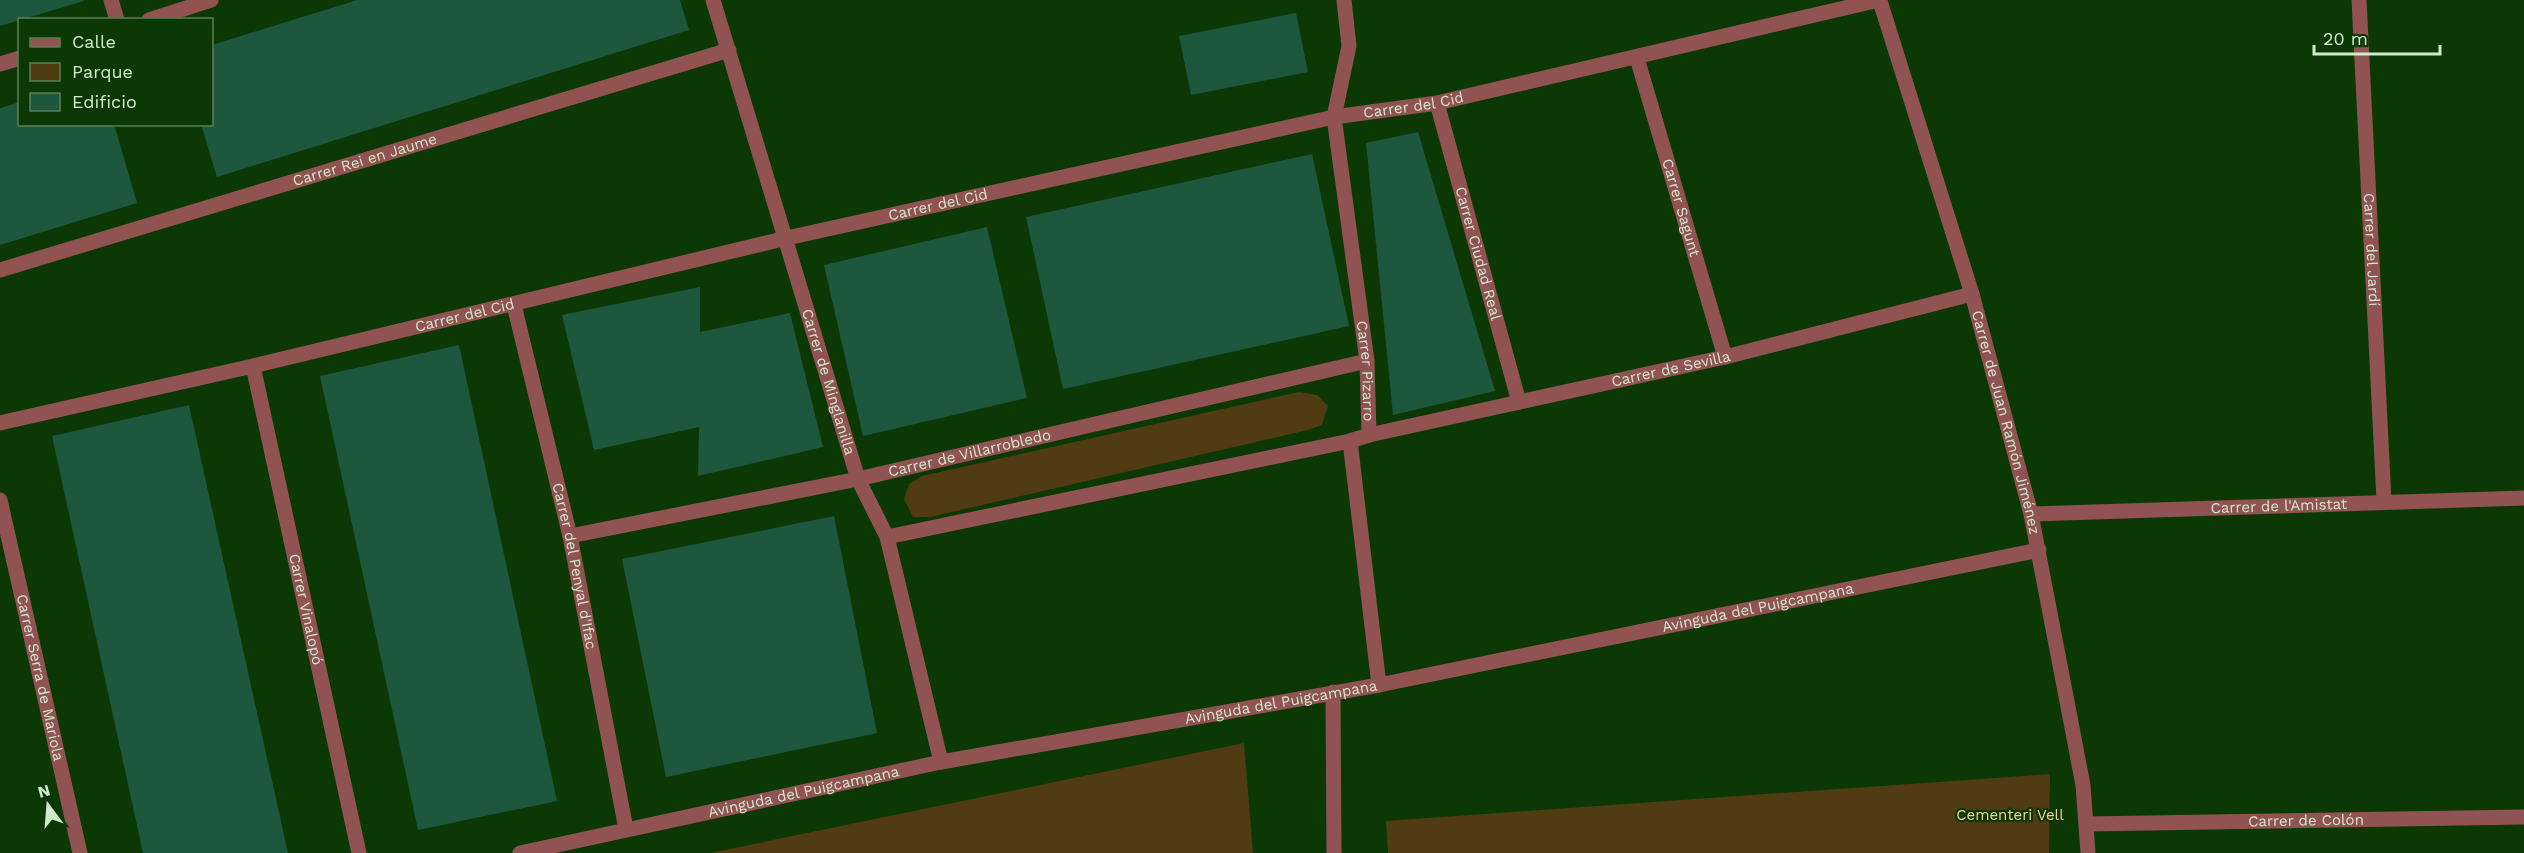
<svg xmlns="http://www.w3.org/2000/svg" width="2524" height="853" viewBox="0 0 2524 853" font-family="'Work Sans',sans-serif">
  <style>
    .green { fill: #503b12 }
    .building { fill: #1c573e }
    .lines { fill: none; stroke-linecap: round; stroke-linejoin: round }
    .pedestrian { stroke: #915352; stroke-width: 15 }
    .minor { stroke: #915352; stroke-width: 15 }
    .tertiary { stroke: #915352; stroke-width: 15 }
    .labels { text-anchor: middle; dominant-baseline: central; stroke-width: 4.5; stroke-linejoin: round; paint-order: stroke }
    .street-label { font-size: 15px; fill: #d1e9cd; stroke: #0c3806 }
    .park-label { font-size: 15px; fill: #f8d290; stroke: #0c3806 }
  </style>
  <rect width="100%" height="100%" fill="#0c3806"/>
  <g class="green">
    <polygon points="1299,392 1317,395 1328,406 1322,425 1308,430 930,517 913,517 904,499 909,484 922,476"/>
    <polygon points="1244,743 1253,853 710,853"/>
    <polygon points="2050,774 2049,853 1388,853 1386,821"/>
  </g>
  <g class="building">
    <polygon points="0,0 84,0 84,1 0,26"/>
    <polygon points="357,0 680,0 689,30 217,177 201,124 212,124 212,45"/>
    <polygon points="1296,13 1308,72 1191,95 1179,36"/>
    <polygon points="20,102 20,124 114,124 137,203 0,245 0,108"/>
    <polygon points="1418,132 1495,391 1393,415 1366,143"/>
    <polygon points="1312,154 1349,326 1063,389 1026,217"/>
    <polygon points="987,227 1027,398 863,436 824,265"/>
    <polygon points="700,287 700,332 790,313 823,447 698,476 699,427 594,450 562,315"/>
    <polygon points="459,345 557,801 418,830 320,376"/>
    <polygon points="189,405 288,853 143,853 52,436"/>
    <polygon points="834,516 877,733 666,777 622,559"/>
  </g>
  <g class="lines">
    <path class="pedestrian" id="s1" d="M0,270L729,50"/>
    <g class="minor">
      <polyline points="111,0 117,20"/>
      <path id="s2" d="M713,0L858,479L887,537L941,762"/>
      <path id="s3" d="M1344,0L1349,46L1334,117L1367,361L1369,435L1350,441L1379,685"/>
      <path id="s4" d="M2359,0L2384,501"/>
      <polyline points="149,20 211,0"/>
      <path id="s5" d="M1637,58L1725,357"/>
      <polyline points="0,64 20,58"/>
      <path id="s6" d="M1437,103L1519,402"/>
      <path id="s7" d="M514,305L570,536L626,829"/>
      <path id="s8" d="M253,366L359,853"/>
      <path id="s9" d="M0,423L253,366L787,238L1334,117L1437,103L1879,0"/>
      <path id="s10" d="M1369,435L1725,357L1972,294"/>
      <path id="s11" d="M0,500L80,853"/>
      <path id="s12" d="M2031,514L2524,498"/>
      <path id="s13" d="M570,536L858,479L1367,361"/>
      <polyline points="887,537 1350,441"/>
      <polyline points="1333,692 1334,853"/>
      <path id="s14" d="M2087,824L2524,817"/>
      <path id="s15" d="M520,853L941,762L1379,685L2039,550"/>
    </g>
    <path class="tertiary" id="s16" d="M1880,1L1972,294L2031,514L2083,785L2088,853"/>
  </g>
  <g class="labels">
    <g class="street-label">
      <text stroke="none"><textPath href="#s9" startOffset="1449">Carrer del Cid</textPath></text>
      <text stroke="none"><textPath href="#s1" startOffset="381">Carrer Rei en Jaume</textPath></text>
      <text stroke="none"><textPath href="#s9" startOffset="963">Carrer del Cid</textPath></text>
      <text stroke="none"><textPath href="#s5" startOffset="156">Carrer Sagunt</textPath></text>
      <text stroke="none"><textPath href="#s4" startOffset="250">Carrer del Jardí</textPath></text>
      <text stroke="none"><textPath href="#s6" startOffset="156">Carrer Ciudad Real</textPath></text>
      <text stroke="none"><textPath href="#s9" startOffset="477">Carrer del Cid</textPath></text>
      <text stroke="none"><textPath href="#s10" startOffset="309">Carrer de Sevilla</textPath></text>
      <text stroke="none"><textPath href="#s3" startOffset="375">Carrer Pizarro</textPath></text>
      <text stroke="none"><textPath href="#s2" startOffset="399">Carrer de Minglanilla</textPath></text>
      <text stroke="none"><textPath href="#s16" startOffset="440">Carrer de Juan Ramón Jiménez</textPath></text>
      <text stroke="none"><textPath href="#s13" startOffset="408">Carrer de Villarrobledo</textPath></text>
      <text stroke="none"><textPath href="#s12" startOffset="248">Carrer de l'Amistat</textPath></text>
      <text stroke="none"><textPath href="#s7" startOffset="268">Carrer del Penyal d'Ifac</textPath></text>
      <text stroke="none"><textPath href="#s15" startOffset="1262">Avinguda del Puigcampana</textPath></text>
      <text stroke="none"><textPath href="#s8" startOffset="249">Carrer Vinalopó</textPath></text>
      <text stroke="none"><textPath href="#s11" startOffset="182">Carrer Serra de Mariola</textPath></text>
      <text stroke="none"><textPath href="#s15" startOffset="776">Avinguda del Puigcampana</textPath></text>
      <text stroke="none"><textPath href="#s15" startOffset="290">Avinguda del Puigcampana</textPath></text>
      <text stroke="none"><textPath href="#s14" startOffset="219">Carrer de Colón</textPath></text>
    </g>
    <g class="park-label">
      <text x="2010" y="815">Cementeri Vell</text>
    </g>
  </g>
  <rect x="18" y="18" width="195" height="108" fill="#0c3806" stroke="#5b7f56" stroke-width="1.5"/>
  <rect x="30" y="38" width="30" height="9" fill="#915352" stroke="#5b7f56" stroke-width="1.5"/>
  <text x="72" y="48" font-size="18" fill="#d1e9cd">Calle</text>
  <rect x="30" y="63" width="30" height="18" fill="#503b12" stroke="#5b7f56" stroke-width="1.5"/>
  <text x="72" y="78" font-size="18" fill="#d1e9cd">Parque</text>
  <rect x="30" y="93" width="30" height="18" fill="#1c573e" stroke="#5b7f56" stroke-width="1.5"/>
  <text x="72" y="108" font-size="18" fill="#d1e9cd">Edificio</text>
  <g transform="translate(48 805) rotate(344)" stroke="#0c3806" stroke-width="4.5" paint-order="stroke">
  <path d="M0-4.5L10 22L0 15L-10 22Z" fill="#d1e9cd"/>
  <text y="-9" font-size="16" font-weight="bold" text-anchor="middle" fill="#d1e9cd">N</text>
  </g>
  <path d="M2314 45v9h126v-9" fill="none" stroke="#d1e9cd" stroke-width="3"/>
  <text x="2323" y="45" font-size="18" fill="#d1e9cd" stroke="#0c3806" stroke-width="4.5" paint-order="stroke">20 m</text>
</svg>
